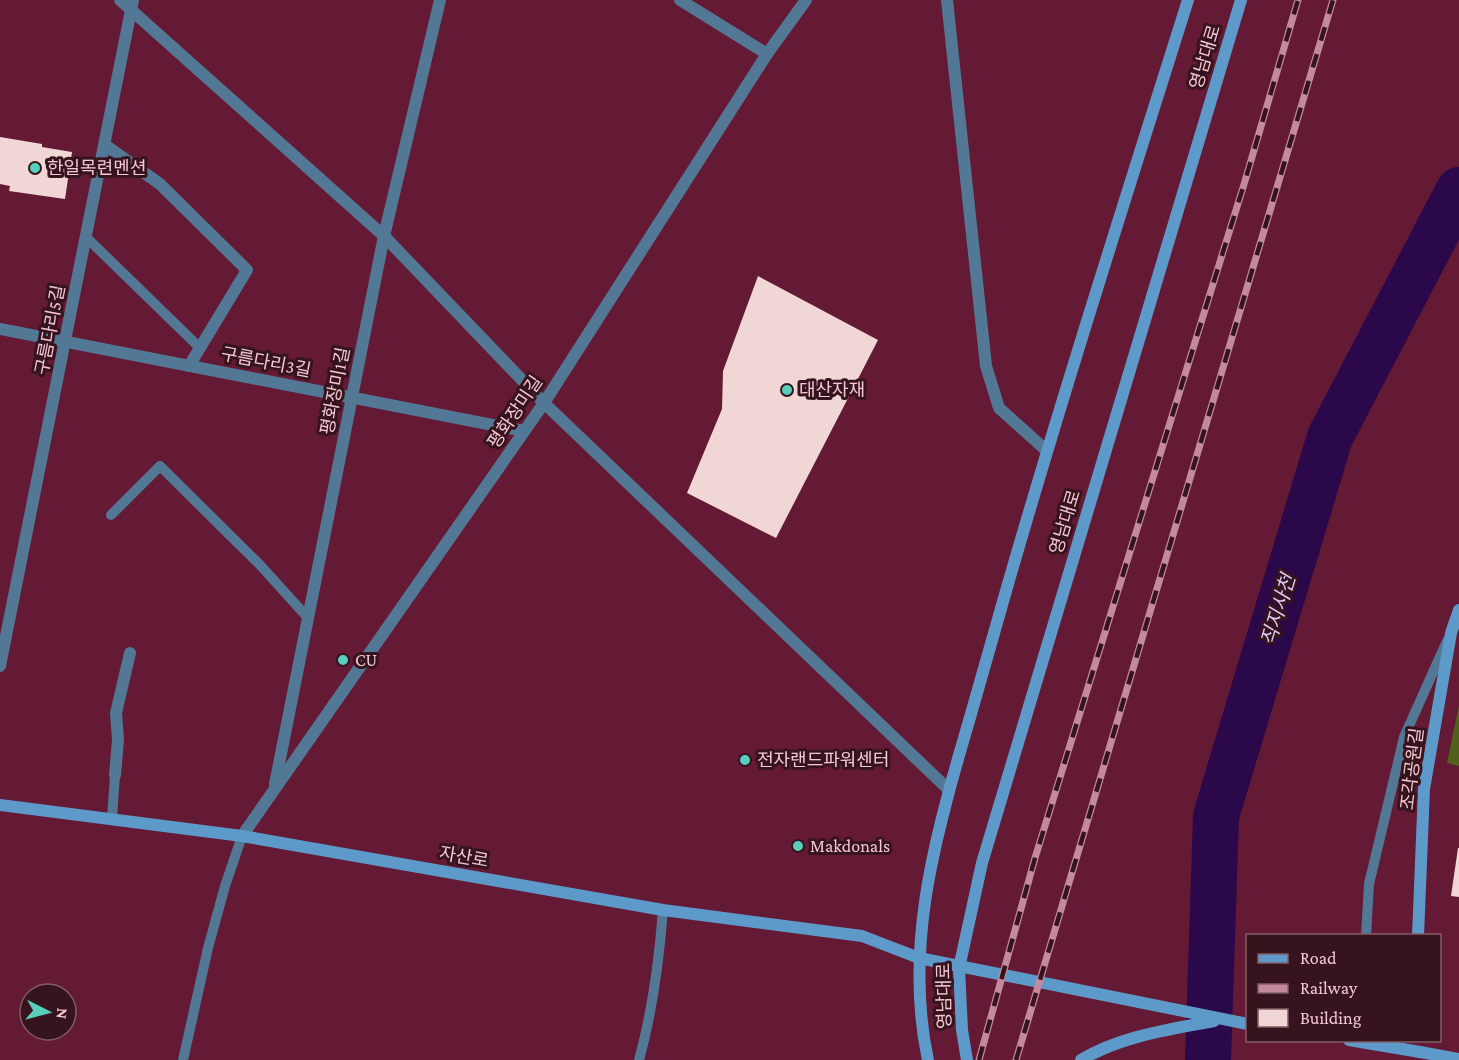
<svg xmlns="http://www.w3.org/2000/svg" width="1459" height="1060" viewBox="0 0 1459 1060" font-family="'Crimson Pro','Noto Sans KR',serif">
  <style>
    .green { fill: #4f611a }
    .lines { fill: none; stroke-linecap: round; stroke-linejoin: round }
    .river { stroke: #2b084a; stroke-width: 46 }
    .building { fill: #f0d7d5 }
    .lane { stroke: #527895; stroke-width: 10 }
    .street { stroke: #527895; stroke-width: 12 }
    .secondary { stroke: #5d9ac9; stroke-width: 12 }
    .rail-casing { stroke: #c38a9b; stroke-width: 7 }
    .rail { stroke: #35141e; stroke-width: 4.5; stroke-dasharray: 14; stroke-linecap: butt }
    .secondary-bridge { stroke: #5d9ac9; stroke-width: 12 }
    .poi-dot { fill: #5acebd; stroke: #35141e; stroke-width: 2 }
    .labels { text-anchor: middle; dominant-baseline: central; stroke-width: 6; stroke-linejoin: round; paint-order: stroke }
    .street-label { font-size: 18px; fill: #f6c7d2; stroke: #35141e }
    .poi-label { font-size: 18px; fill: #f6c7d2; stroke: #35141e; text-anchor: start }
    .water-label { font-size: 20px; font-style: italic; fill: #dac8f7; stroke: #35141e }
  </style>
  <rect width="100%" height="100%" fill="#641934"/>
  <polygon class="green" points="1459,705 1459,766 1447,763"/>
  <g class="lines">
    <polyline class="river" points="1208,1060 1216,816 1330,437 1459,190"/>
  </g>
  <g class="building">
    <polygon points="0,137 42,144 42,147 72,152 65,199 9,191 10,186 0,184"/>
    <polygon points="758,276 878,340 776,538 687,493 722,409 723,371"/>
    <polygon points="1458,848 1459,848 1459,897 1451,896"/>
  </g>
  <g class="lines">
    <g class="lane">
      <polyline points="87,238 200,348"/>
      <polyline points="111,515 160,466 261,566 308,618"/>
      <polyline points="112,819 115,775"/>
      <polyline points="1366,936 1369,884 1404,737 1447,641"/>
      <polyline points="183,1060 208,948 225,886 242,836"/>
      <path d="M639,1060C653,1010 659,961 663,910"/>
    </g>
    <g class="street">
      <polyline points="120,0 384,236 544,403 949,790"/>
      <polyline points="680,0 767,54"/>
      <polyline points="947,0 986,366 999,408 1047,451"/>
      <polyline points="105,145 160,184 247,270 189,366"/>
      <polyline points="0,329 524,431"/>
      <polyline points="0,666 133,0"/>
      <polyline points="115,775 118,740 116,713 130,653"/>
      <polyline points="275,784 384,236 440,0"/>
      <polyline points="242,836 544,403 767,54 806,0"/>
    </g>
    <g class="secondary">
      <polyline points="0,805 242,836 663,910 862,936 919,958 1248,1024"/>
      <polyline points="1418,936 1424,789 1451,633 1459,610"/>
      <polyline points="1420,1052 1459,1059"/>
      <path d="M928,1060C905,953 932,848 962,745C977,694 991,643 1006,591C1063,393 1126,197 1188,0"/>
      <polyline points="967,1060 962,1030 959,968 982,863 1241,0"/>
      <path d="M1081,1060C1121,1036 1168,1030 1214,1021"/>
    </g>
    <defs>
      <g id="rail">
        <polyline points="979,1060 1035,858 1245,181 1298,0"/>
        <polyline points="1016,1060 1333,0"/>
      </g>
    </defs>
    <use href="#rail" class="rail-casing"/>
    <use href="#rail" class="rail"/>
    <polyline class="secondary-bridge" points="1349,1040 1420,1052"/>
  </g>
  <g class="poi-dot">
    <circle cx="35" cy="168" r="6"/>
    <circle cx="787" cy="390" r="6"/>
    <circle cx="343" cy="660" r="6"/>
    <circle cx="745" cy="760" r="6"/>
    <circle cx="798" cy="846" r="6"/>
  </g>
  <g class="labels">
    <g class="street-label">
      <text transform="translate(1205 57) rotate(-73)">영남대로</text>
      <text transform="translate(50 330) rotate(-79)">구름다리5길</text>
      <text transform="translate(266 362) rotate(11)">구름다리3길</text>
      <text transform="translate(335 391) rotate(-79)">평화장미1길</text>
      <text transform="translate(515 412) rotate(-56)">평화장미길</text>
      <text transform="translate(1065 522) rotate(-73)">영남대로</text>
      <text transform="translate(1412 769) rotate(-83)">조각공원길</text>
      <text transform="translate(464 857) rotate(10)">자산로</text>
      <text transform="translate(944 996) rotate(-91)">영남대로</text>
    </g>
    <g class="poi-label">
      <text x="47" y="168">한일목련멘션</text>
      <text x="799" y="390">대산자재</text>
      <text x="355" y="660">CU</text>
      <text x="757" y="760">전자랜드파워센터</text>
      <text x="810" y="846">Makdonals</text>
    </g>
    <g class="water-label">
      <text transform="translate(1278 610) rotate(-73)">직지사천</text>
    </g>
  </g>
  <rect x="1246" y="934" width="195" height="108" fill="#35141e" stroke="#825c66" stroke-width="1.5"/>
  <rect x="1258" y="954" width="30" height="9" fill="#5d9ac9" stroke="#825c66" stroke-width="1.5"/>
  <text x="1300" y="964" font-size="18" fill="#f6c7d2">Road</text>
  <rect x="1258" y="984" width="30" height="9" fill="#c38a9b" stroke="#825c66" stroke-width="1.5"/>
  <text x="1300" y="994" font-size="18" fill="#f6c7d2">Railway</text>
  <rect x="1258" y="1009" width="30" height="18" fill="#f0d7d5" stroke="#825c66" stroke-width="1.5"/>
  <text x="1300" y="1024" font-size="18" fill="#f6c7d2">Building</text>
  <g transform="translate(48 1012) rotate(96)"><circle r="28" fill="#35141e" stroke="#825c66" stroke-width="1.5"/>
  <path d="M0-4.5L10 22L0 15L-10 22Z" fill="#5acebd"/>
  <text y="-9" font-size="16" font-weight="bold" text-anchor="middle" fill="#f6c7d2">N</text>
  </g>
</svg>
